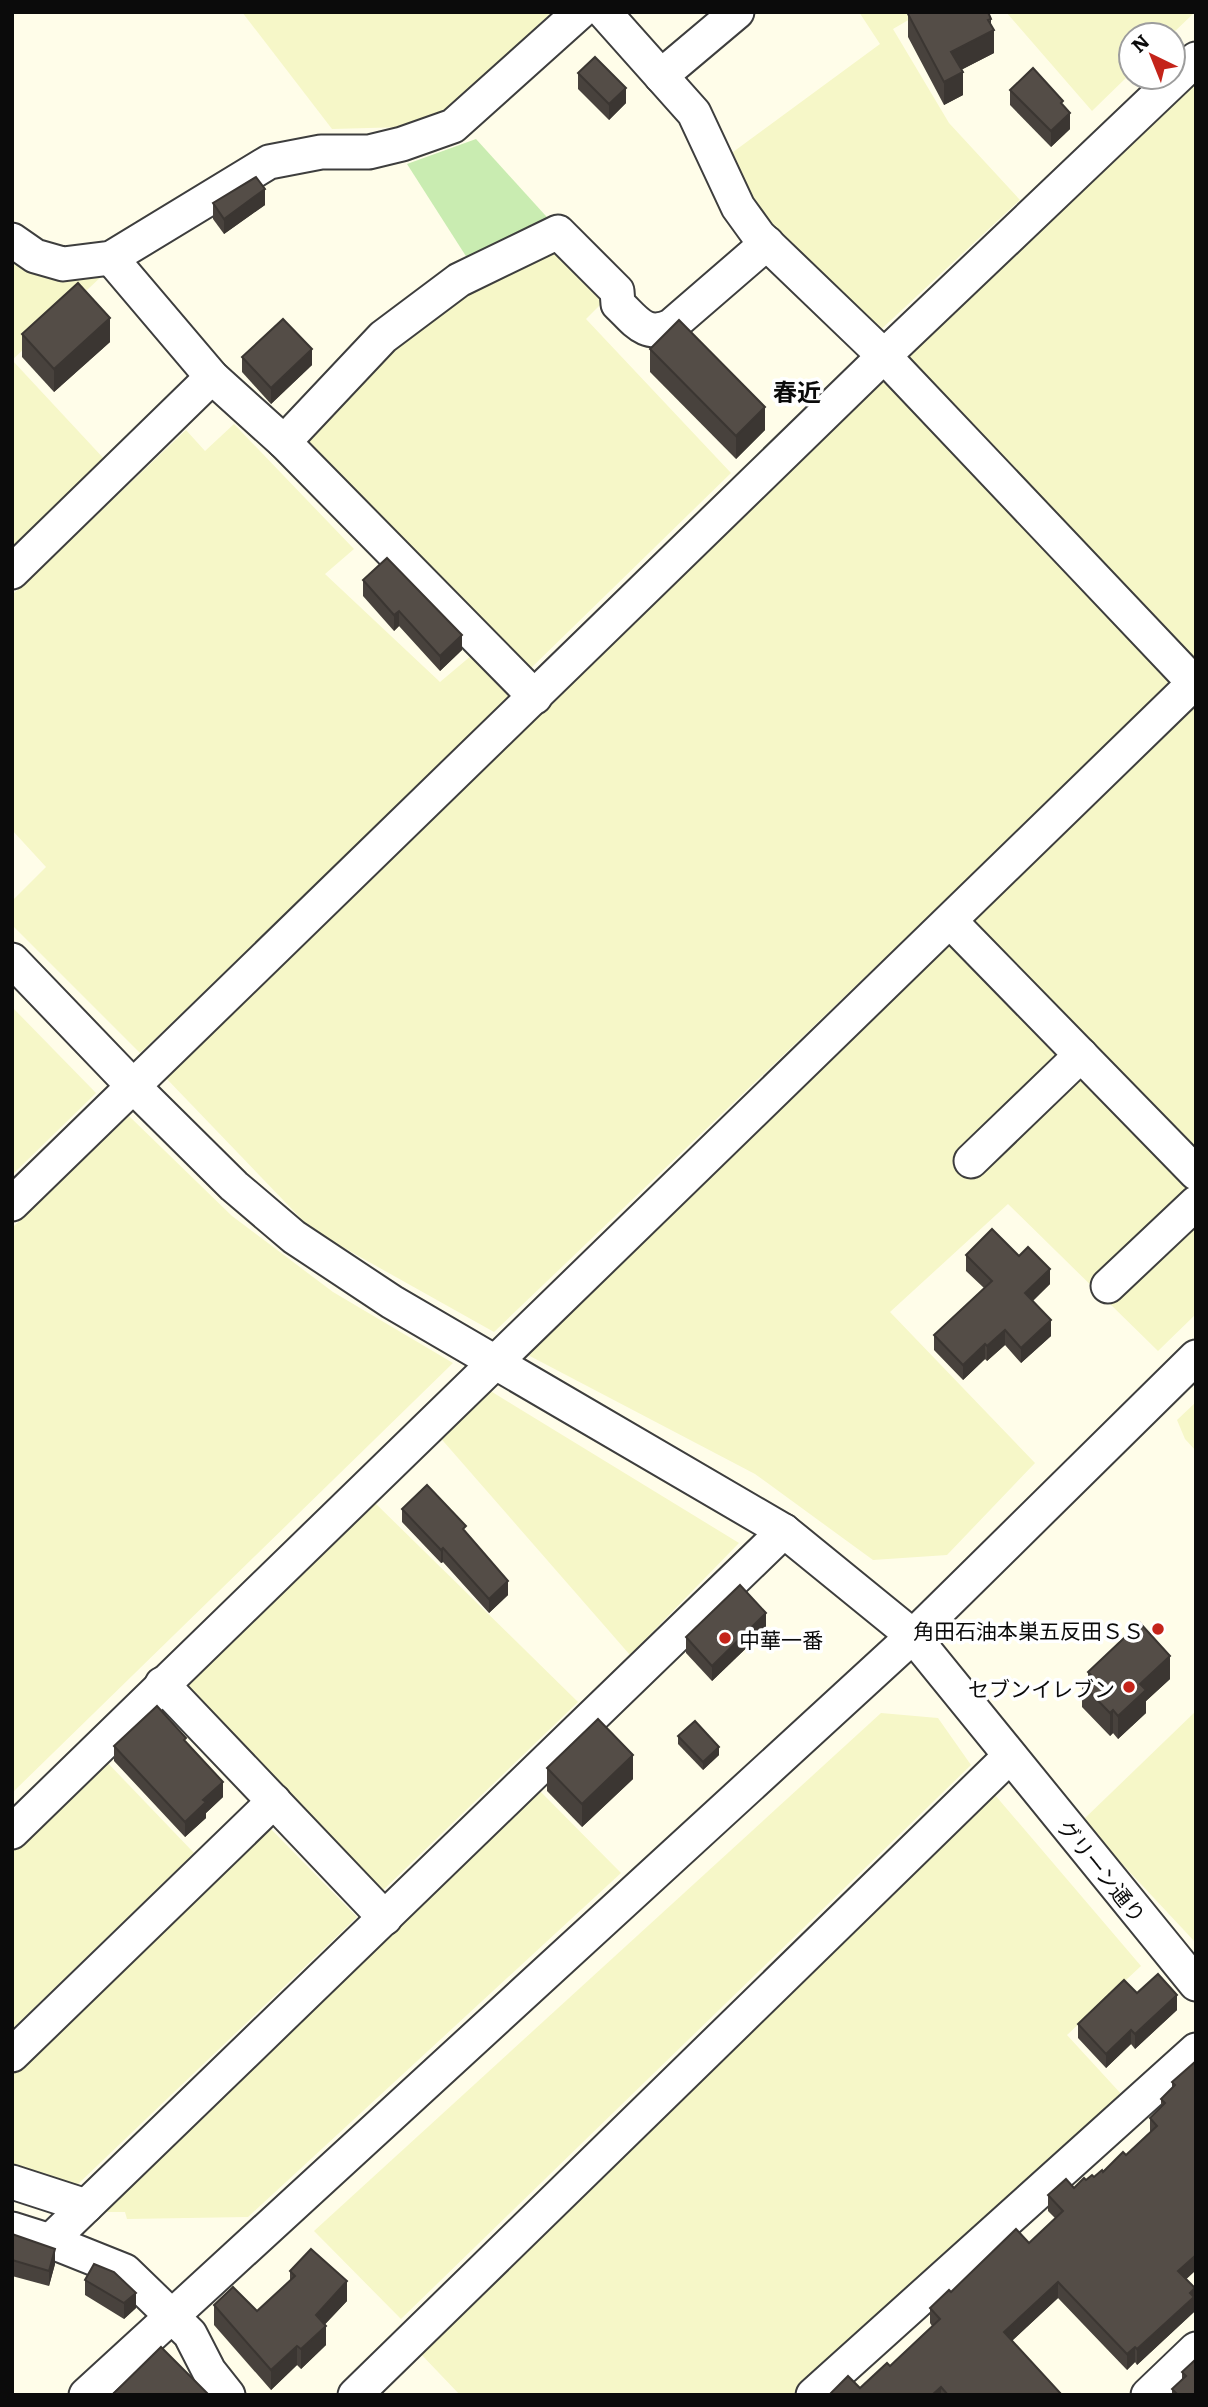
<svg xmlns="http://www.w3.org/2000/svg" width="1208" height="2407" viewBox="0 0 1208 2407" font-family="Literata,'Noto Sans JP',serif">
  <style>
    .farmland { fill: #f6f7c8 }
    .green { fill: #c9ecb1 }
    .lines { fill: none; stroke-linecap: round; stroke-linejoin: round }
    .minor-casing { stroke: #3e3e3e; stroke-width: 37 }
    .minor { stroke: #fff; stroke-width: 33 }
    .wall { fill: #48423d }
    .shaded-wall { fill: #3b3632 }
    .building { fill: #544d47; stroke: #3b3632; stroke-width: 2 }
    .poi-dot { fill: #c4241a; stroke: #fff; stroke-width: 2.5 }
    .labels { text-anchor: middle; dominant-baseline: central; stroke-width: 7; stroke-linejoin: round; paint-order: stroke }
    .poi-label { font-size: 21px; fill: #0b0b0b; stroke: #fff; text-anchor: end }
    .street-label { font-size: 21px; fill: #0b0b0b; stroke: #fff }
    .quarter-label { font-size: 24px; font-weight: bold; fill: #0b0b0b; stroke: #fff }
  </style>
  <rect width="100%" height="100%" fill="#fffde9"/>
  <g class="farmland">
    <polygon points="242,12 552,12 448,109 405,127 332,129"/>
    <polygon points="859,12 922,12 893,29 949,123 1020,200 875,335 760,217 729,155 880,44"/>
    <polygon points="1006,12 1195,12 1171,35 1131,35 1131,73 1092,111"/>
    <polygon points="1196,71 1196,660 1193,663 901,358"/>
    <polygon points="555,249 605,300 586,319 731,473 528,671 302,447 420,320"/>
    <polygon points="12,256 41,276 103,275 12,360 106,461 12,556"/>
    <polygon points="884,377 1175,680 494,1332 312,1230 164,1076"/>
    <polygon points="234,424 354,549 325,574 440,682 472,655 511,699 140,1053 12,925 12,901 46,867 12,830 12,595 186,430 205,451"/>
    <polygon points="1196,704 1196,1314 1158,1351 1008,1204 890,1312 1035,1463 947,1555 873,1560 755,1474 526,1354"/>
    <polygon points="12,1007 96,1093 12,1175"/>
    <polygon points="129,1116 232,1216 333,1292 453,1363 12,1793 12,1228"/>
    <polygon points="484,1387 739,1543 630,1655 437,1434"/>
    <polygon points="1196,1402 1196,1451 1185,1439 1177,1420"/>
    <polygon points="371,1499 578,1702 376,1897 180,1690"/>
    <polygon points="1196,1711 1196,1943 1082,1821"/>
    <polygon points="881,1713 938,1718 971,1765 401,2319 314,2231"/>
    <polygon points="103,1758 194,1853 12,2029 12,1846"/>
    <polygon points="536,1787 621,1873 248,2217 127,2219 125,2212 94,2212"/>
    <polygon points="995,1795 1141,1966 1067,2035 1123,2096 805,2395 460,2395 417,2350"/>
    <polygon points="267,1825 357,1917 76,2186 12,2169 12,2070"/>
  </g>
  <polygon class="green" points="476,139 555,226 478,275 407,164"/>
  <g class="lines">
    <defs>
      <g id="minor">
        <polyline points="604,12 694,113 738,207 759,236 884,356 1196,685"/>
        <polyline points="661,76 737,12"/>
        <polyline points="12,240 35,256 63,264 111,258 269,162 321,152 369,152 402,144 453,126 580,12"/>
        <polyline points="111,258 212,377 284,442 535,697"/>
        <path d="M284,442L383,337L459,280L558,232L617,291L618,304C636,321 645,338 671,326L767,243"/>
        <polyline points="12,572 212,377"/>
        <polyline points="950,921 1196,1173"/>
        <polyline points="12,960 134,1087 234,1186 294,1237 392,1302 784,1531 913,1636 1196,1984"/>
        <polyline points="971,1161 1081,1055"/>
        <polyline points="12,1204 884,356 1196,59"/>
        <polyline points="1108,1286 1196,1203"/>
        <polyline points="162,1684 385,1918"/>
        <polyline points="12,1832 1196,681"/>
        <polyline points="12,2055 274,1801"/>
        <polyline points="12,2182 86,2206"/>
        <polyline points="12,2229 50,2241 125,2271 190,2334 209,2371 228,2395"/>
        <polyline points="50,2241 784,1531"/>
        <polyline points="86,2395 913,1636 1196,1357"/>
        <polyline points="355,2395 1010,1756"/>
        <polyline points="813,2395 1196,2050"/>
        <polyline points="1148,2395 1196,2349"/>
      </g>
    </defs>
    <use href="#minor" class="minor-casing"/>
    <use href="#minor" class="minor"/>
  </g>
  <g class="wall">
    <polygon points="908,14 991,25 994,53 961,70 963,95 944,105 908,37"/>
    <polygon points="578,73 626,103 609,120 578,89"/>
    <polygon points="1010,90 1070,129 1051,147 1010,105"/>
    <polygon points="213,203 265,205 224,234 213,219"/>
    <polygon points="22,334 110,342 54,392 22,357"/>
    <polygon points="650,349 765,430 736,459 650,372"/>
    <polygon points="242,357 312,365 271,404 242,372"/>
    <polygon points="363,580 462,650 440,671 399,626 394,631 363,596"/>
    <polygon points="966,1255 1019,1256 1050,1284 1033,1301 1051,1336 1021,1363 1005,1345 987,1361 985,1359 963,1380 934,1350 934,1335 984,1288 966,1271"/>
    <polygon points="402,1509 466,1532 508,1595 489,1613 443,1562 441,1563 402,1522"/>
    <polygon points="766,1629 712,1681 686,1653 686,1637"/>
    <polygon points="1088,1672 1170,1679 1146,1701 1146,1713 1118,1739 1113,1733 1110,1736 1082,1707 1082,1684 1088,1677"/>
    <polygon points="678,1736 719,1755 703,1770 678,1744"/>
    <polygon points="186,1742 223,1797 206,1813 206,1818 185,1837 114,1761 114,1746"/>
    <polygon points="547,1768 633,1779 582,1827 547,1791"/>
    <polygon points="1137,1993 1177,2010 1135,2049 1131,2044 1106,2068 1078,2038 1078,2024"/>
    <polygon points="1196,2061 1196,2270 1186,2279 1195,2304 1194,2312 1137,2365 1135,2362 1127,2370 1058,2298 1012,2341 1062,2395 829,2395 860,2388 890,2366 932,2326 930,2323 930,2308 951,2292 1029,2243 1055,2218 1048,2211 1048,2195 1074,2188 1086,2180 1094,2177 1126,2155 1150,2133 1150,2118 1161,2107 1161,2099 1172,2088 1172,2082"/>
    <polygon points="12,2234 55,2264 49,2286 12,2276"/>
    <polygon points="290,2271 347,2301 325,2324 326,2345 301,2369 297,2365 271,2390 214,2325 214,2305 257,2311 290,2281"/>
    <polygon points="85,2280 136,2308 124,2319 85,2295"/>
    <polygon points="1196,2359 1196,2395 1172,2395 1172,2389 1182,2379 1182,2372"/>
  </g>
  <g class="shaded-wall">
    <polygon points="991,19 991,31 994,30 994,53 951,75 951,52"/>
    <polygon points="963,72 963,95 944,105 944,82"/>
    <polygon points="626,88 626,103 609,120 609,104"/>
    <polygon points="1070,113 1070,129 1051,147 1051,131"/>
    <polygon points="265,189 265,205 224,234 224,219"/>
    <polygon points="110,318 110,342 54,392 54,369"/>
    <polygon points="312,349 312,365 271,404 271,388"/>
    <polygon points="765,407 765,430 736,459 736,436"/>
    <polygon points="399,611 399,626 394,631 394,615"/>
    <polygon points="462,635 462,650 440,671 440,656"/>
    <polygon points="1050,1269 1050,1284 1025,1308 1025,1293"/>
    <polygon points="1051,1320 1051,1336 1021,1363 1021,1348"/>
    <polygon points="1005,1330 1005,1345 987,1361 987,1346"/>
    <polygon points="985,1344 985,1359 963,1380 963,1365"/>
    <polygon points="443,1548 443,1562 441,1563 441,1550"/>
    <polygon points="508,1581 508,1595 489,1613 489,1599"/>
    <polygon points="766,1613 766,1629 712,1681 712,1666"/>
    <polygon points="1170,1656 1170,1679 1146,1701 1146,1713 1118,1739 1118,1716 1140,1684"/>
    <polygon points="1113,1710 1113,1733 1110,1736 1110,1713"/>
    <polygon points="719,1747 719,1755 703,1770 703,1762"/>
    <polygon points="633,1755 633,1779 582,1827 582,1804"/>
    <polygon points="223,1782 223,1797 206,1813 206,1818 185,1837 185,1822 203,1800"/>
    <polygon points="1177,1995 1177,2010 1135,2049 1135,2034"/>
    <polygon points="1131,2030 1131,2044 1106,2068 1106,2054"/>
    <polygon points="55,2249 55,2264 49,2286 49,2271"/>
    <polygon points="1196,2255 1196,2270 1178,2287 1178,2271"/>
    <polygon points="347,2281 347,2301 316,2334 316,2315"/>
    <polygon points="1058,2282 1058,2298 1004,2348 1004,2332"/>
    <polygon points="1195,2288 1194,2312 1137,2365 1137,2349"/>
    <polygon points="136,2293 136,2308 124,2319 124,2303"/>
    <polygon points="326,2326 326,2345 301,2369 301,2349"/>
    <polygon points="297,2346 297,2365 271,2390 271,2370"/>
    <polygon points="1135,2347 1135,2362 1127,2370 1127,2354"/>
    <polygon points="941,2387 941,2395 932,2395"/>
  </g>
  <g class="building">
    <polygon points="910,12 988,12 991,19 988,20 994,30 951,52 963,72 944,82 908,14"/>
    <polygon points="595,57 626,88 609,104 578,73"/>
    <polygon points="1033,68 1063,101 1061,103 1070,113 1051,131 1010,90"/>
    <polygon points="256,177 265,189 224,219 213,203"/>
    <polygon points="78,283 110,318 54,369 22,334"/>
    <polygon points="283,319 312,349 271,388 242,357"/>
    <polygon points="679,320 765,407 736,436 650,349"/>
    <polygon points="387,558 462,635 440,656 399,611 394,615 363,580"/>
    <polygon points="992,1229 1019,1256 1028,1247 1050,1269 1025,1293 1051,1320 1021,1348 1005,1330 987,1346 985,1344 963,1365 934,1335 992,1281 966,1255"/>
    <polygon points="427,1485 466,1526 463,1529 508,1581 489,1599 443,1548 441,1550 402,1509"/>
    <polygon points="740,1585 766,1613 712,1666 686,1637"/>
    <polygon points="1140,1623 1170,1656 1140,1684 1146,1690 1118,1716 1113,1710 1110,1713 1082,1684 1091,1675 1088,1672"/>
    <polygon points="157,1706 186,1738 184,1740 223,1782 203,1800 206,1802 185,1822 114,1746"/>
    <polygon points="598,1719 633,1755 582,1804 547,1768"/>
    <polygon points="695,1721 719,1747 703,1762 678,1736"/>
    <polygon points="1158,1974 1177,1995 1135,2034 1131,2030 1106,2054 1078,2024 1124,1980 1137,1993"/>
    <polygon points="1196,2061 1196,2255 1178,2271 1195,2288 1190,2293 1194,2297 1137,2349 1135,2347 1127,2354 1058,2282 1004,2332 1062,2395 948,2395 941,2387 932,2395 829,2395 848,2376 860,2388 887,2363 890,2366 940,2319 930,2308 949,2290 951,2292 1016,2229 1029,2243 1063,2211 1048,2195 1066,2179 1074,2188 1084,2178 1086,2180 1092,2175 1094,2177 1102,2170 1103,2172 1123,2152 1126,2155 1157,2126 1150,2118 1165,2103 1161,2099 1175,2085 1172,2082"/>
    <polygon points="12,2234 55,2249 49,2271 12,2260"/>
    <polygon points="311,2249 347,2281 316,2315 326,2326 301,2349 297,2346 271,2370 214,2305 233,2287 257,2311 295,2276 290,2271"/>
    <polygon points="94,2264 114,2272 136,2293 124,2303 85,2280"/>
    <polygon points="161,2347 209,2395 112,2395"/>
    <polygon points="1196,2359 1196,2395 1174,2395 1176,2393 1172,2389 1186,2376 1182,2372"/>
  </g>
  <g class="poi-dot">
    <circle cx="1158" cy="1629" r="7"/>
    <circle cx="725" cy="1638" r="7"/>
    <circle cx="1129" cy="1687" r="7"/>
  </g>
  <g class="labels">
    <g class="poi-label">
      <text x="1144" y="1629">角田石油本巣五反田ＳＳ</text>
      <text x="739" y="1638" text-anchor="start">中華一番</text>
      <text x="1115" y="1687">セブンイレブン</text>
    </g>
    <g class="street-label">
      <text transform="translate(1103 1870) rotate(51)">グリーン通り</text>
    </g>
    <g class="quarter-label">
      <text x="797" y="390">春近</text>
    </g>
  </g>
  <rect width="1208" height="2407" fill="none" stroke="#0b0b0b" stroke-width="28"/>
  <g transform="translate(1152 56) rotate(317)"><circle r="33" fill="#ffffff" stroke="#9d9d9d" stroke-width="2"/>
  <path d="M0-5L12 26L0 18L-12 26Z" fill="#c4241a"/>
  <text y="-10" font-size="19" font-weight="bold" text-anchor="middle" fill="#0b0b0b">N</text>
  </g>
</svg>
